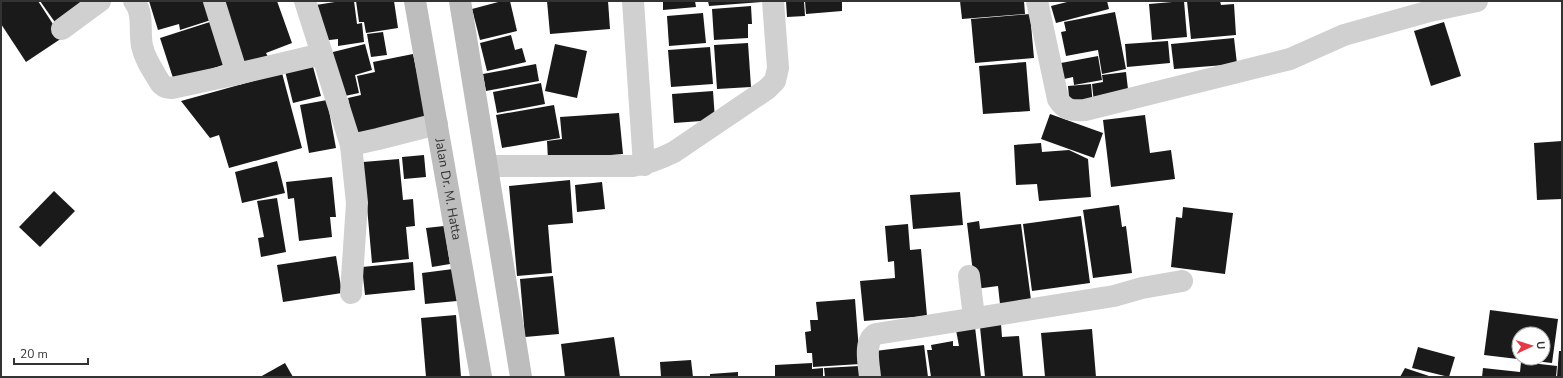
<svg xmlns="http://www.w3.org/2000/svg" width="1563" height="378" viewBox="0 0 1563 378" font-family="'Nunito Sans',sans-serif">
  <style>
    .building { fill: #1a1a1a; fill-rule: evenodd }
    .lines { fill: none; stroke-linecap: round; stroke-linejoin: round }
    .minor { stroke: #d0d0d0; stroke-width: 22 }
    .secondary { stroke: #bdbdbd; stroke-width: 22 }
    .labels { text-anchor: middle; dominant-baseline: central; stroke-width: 4; stroke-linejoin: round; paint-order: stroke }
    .street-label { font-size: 13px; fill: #333; stroke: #fff }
  </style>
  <rect width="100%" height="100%" fill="#fff"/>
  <g class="building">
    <polygon points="1,1 38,1 62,38 26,62 1,24"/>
    <polygon points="40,1 95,1 59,28"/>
    <polygon points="149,1 205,1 211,20 180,30 179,24 158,30"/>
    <polygon points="222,1 277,1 292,43 266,53 270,61 247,70"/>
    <polygon points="341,1 354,1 357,24 362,23 364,42 338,46 338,39 321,41 316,5"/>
    <polygon points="356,1 394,1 398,28 366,33 364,22 359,22"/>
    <polygon points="502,1 510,1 517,31 480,40 472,9"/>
    <polygon points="547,1 608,1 610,29 550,34"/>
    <polygon points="663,1 695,1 696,7 663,10"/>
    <polygon points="708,1 762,1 762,2 709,6"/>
    <polygon points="786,1 804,1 805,16 787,17"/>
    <polygon points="805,1 842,1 842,11 806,14"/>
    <polygon points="960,1 1024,1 1025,14 962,19"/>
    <polygon points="1071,1 1107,1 1109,9 1056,23 1051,6"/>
    <polygon points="1184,1 1187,37 1152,40 1149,4"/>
    <polygon points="1187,1 1220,1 1221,5 1234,4 1236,35 1191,39"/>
    <polygon points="751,6 752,24 748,24 748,38 714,40 712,9"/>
    <polygon points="1115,12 1126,69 1102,74 1098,50 1066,56 1061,32 1066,31 1064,22"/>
    <polygon points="703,13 706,43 669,46 667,16"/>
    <polygon points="1030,14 1034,58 975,63 971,19"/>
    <polygon points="213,21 226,64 174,81 160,38"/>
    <polygon points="1444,22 1461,76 1431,86 1414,31"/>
    <polygon points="383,32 387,55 371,57 367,34"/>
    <polygon points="511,35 515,50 522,48 526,62 487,71 480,43"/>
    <polygon points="1234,38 1237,64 1174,69 1171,44"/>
    <polygon points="1168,41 1170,63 1127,67 1125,44"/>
    <polygon points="748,43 751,87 717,89 714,45"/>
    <polygon points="365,44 372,70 355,75 359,93 340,97 329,53"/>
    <polygon points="555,44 587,51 577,98 545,91"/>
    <polygon points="710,47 713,84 671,87 668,50"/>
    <polygon points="413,54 427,121 356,137 348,98 361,95 357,76 375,72 373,62"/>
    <polygon points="1098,56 1102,80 1074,85 1073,77 1064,79 1061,63"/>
    <polygon points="1026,62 1030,111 983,114 979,66"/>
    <polygon points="312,63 321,96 293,103 285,71"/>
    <polygon points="536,64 539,81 486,91 483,74"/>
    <polygon points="1126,72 1129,98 1094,103 1092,84 1103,82 1102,75"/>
    <polygon points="282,73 302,148 229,168 219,135 210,138 181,101"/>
    <polygon points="541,83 545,104 497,113 493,92"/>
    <polygon points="1091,84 1093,106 1070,108 1068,86"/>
    <polygon points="713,91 715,120 674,123 672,94"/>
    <polygon points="327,100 336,148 309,153 300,105"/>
    <polygon points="554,105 560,138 502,148 496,115"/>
    <polygon points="619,113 623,154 548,160 547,141 562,139 560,117"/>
    <polygon points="1050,114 1103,133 1094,158 1041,139"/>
    <polygon points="1145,115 1150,153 1171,150 1175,179 1111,187 1103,120"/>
    <polygon points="1562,141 1562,199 1537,200 1534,143"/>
    <polygon points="1041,143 1042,152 1069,150 1088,159 1091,197 1039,201 1037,184 1016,185 1014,145"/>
    <polygon points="424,155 426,177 404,179 402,157"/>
    <polygon points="399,159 403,200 413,199 415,226 406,227 409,259 372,263 363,162"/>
    <polygon points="277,161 285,193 242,203 235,172"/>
    <polygon points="332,177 336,217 330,217 332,237 299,241 294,198 288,199 286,182"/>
    <polygon points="570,180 573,223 548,225 552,273 517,276 509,186"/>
    <polygon points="602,182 605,209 577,212 575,185"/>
    <polygon points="54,191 75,211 40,247 19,227"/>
    <polygon points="960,192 963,225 913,229 910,195"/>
    <polygon points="277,198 286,252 261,257 258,238 264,237 257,201"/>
    <polygon points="1119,205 1122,227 1126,226 1132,273 1093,278 1083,210"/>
    <polygon points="1183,207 1233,213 1225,274 1171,267 1176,217 1182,218"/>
    <polygon points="1081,216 1090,283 1032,291 1023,224"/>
    <polygon points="979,221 980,229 1021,224 1031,300 1000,304 998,286 975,289 967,223"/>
    <polygon points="908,224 910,250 921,249 927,316 864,321 860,281 895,278 894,261 888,262 885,226"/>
    <polygon points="444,226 450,264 432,267 426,228"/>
    <polygon points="336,256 342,293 283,302 277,265"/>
    <polygon points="413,262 415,290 365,295 362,267"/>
    <polygon points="453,269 457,301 425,304 422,273"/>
    <polygon points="553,276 559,334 525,337 520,279"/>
    <polygon points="855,299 860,364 813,367 812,353 807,353 805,332 811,331 810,320 818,320 816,302"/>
    <path d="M1490,310L1558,319L1552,363L1484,355ZM1519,334H1543V358H1519Z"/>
    <polygon points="456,315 461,377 426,377 421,318"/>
    <polygon points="1001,324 1002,337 1019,336 1023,377 985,377 980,327"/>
    <polygon points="975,327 981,377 931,377 927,350 932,350 931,345 953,341 953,346 959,346 956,330"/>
    <polygon points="1092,329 1096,377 1045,377 1041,333"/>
    <polygon points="614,337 620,377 565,377 561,344"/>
    <polygon points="924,345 928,377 879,377 875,351"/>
    <polygon points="1418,347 1455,357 1449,377 1412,368"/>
    <polygon points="1559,351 1562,351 1562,377 1557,377"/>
    <polygon points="691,360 693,377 661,377 660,362"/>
    <polygon points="1521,362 1557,366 1556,377 1482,377 1483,368 1520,372"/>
    <polygon points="285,363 293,377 260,377"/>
    <polygon points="812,363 812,369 823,368 823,377 775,377 775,365"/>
    <polygon points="859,366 860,377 825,377 824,368"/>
    <polygon points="1405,368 1432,377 1400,377"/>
    <polygon points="738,372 738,377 710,377 710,374"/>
  </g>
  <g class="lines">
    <g class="minor">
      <path d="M134,1C144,13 139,31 142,46C145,60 154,72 161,84L165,87L172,88L237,74"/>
      <polyline points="214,1 237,74 322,54 351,145 378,139 437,124"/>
      <polyline points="305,1 322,54"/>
      <polyline points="633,1 644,165"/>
      <path d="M1037,1L1058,99C1065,111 1073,111 1085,110L1290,59L1344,35L1430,11L1477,1"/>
      <polyline points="62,29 100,1"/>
      <polyline points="351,145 357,203 351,293"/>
      <path d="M487,166H632C648,164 660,159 674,152L767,89L775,81L778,68L773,1"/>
      <polyline points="969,276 974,317"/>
      <path d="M870,377C869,364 863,341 876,334L1114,296L1142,288L1182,281"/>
    </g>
    <g class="secondary">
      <path id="s1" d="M415,1L481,377"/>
      <polyline points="460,1 521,377"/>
    </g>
  </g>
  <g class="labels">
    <g class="street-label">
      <text stroke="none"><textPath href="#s1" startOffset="191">Jalan Dr. M. Hatta</textPath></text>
    </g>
  </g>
  <rect width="1563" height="378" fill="none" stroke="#333333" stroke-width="4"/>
  <g transform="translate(1531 346) rotate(86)"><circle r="19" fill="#ffffff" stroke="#adadad"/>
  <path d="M0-3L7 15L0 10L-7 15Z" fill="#e63946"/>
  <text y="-6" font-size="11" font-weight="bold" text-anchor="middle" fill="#333333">U</text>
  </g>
  <path d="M14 358v6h74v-6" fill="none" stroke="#333333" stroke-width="2"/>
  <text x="20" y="358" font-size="12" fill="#333333" stroke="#ffffff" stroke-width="3" paint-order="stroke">20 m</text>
</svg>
